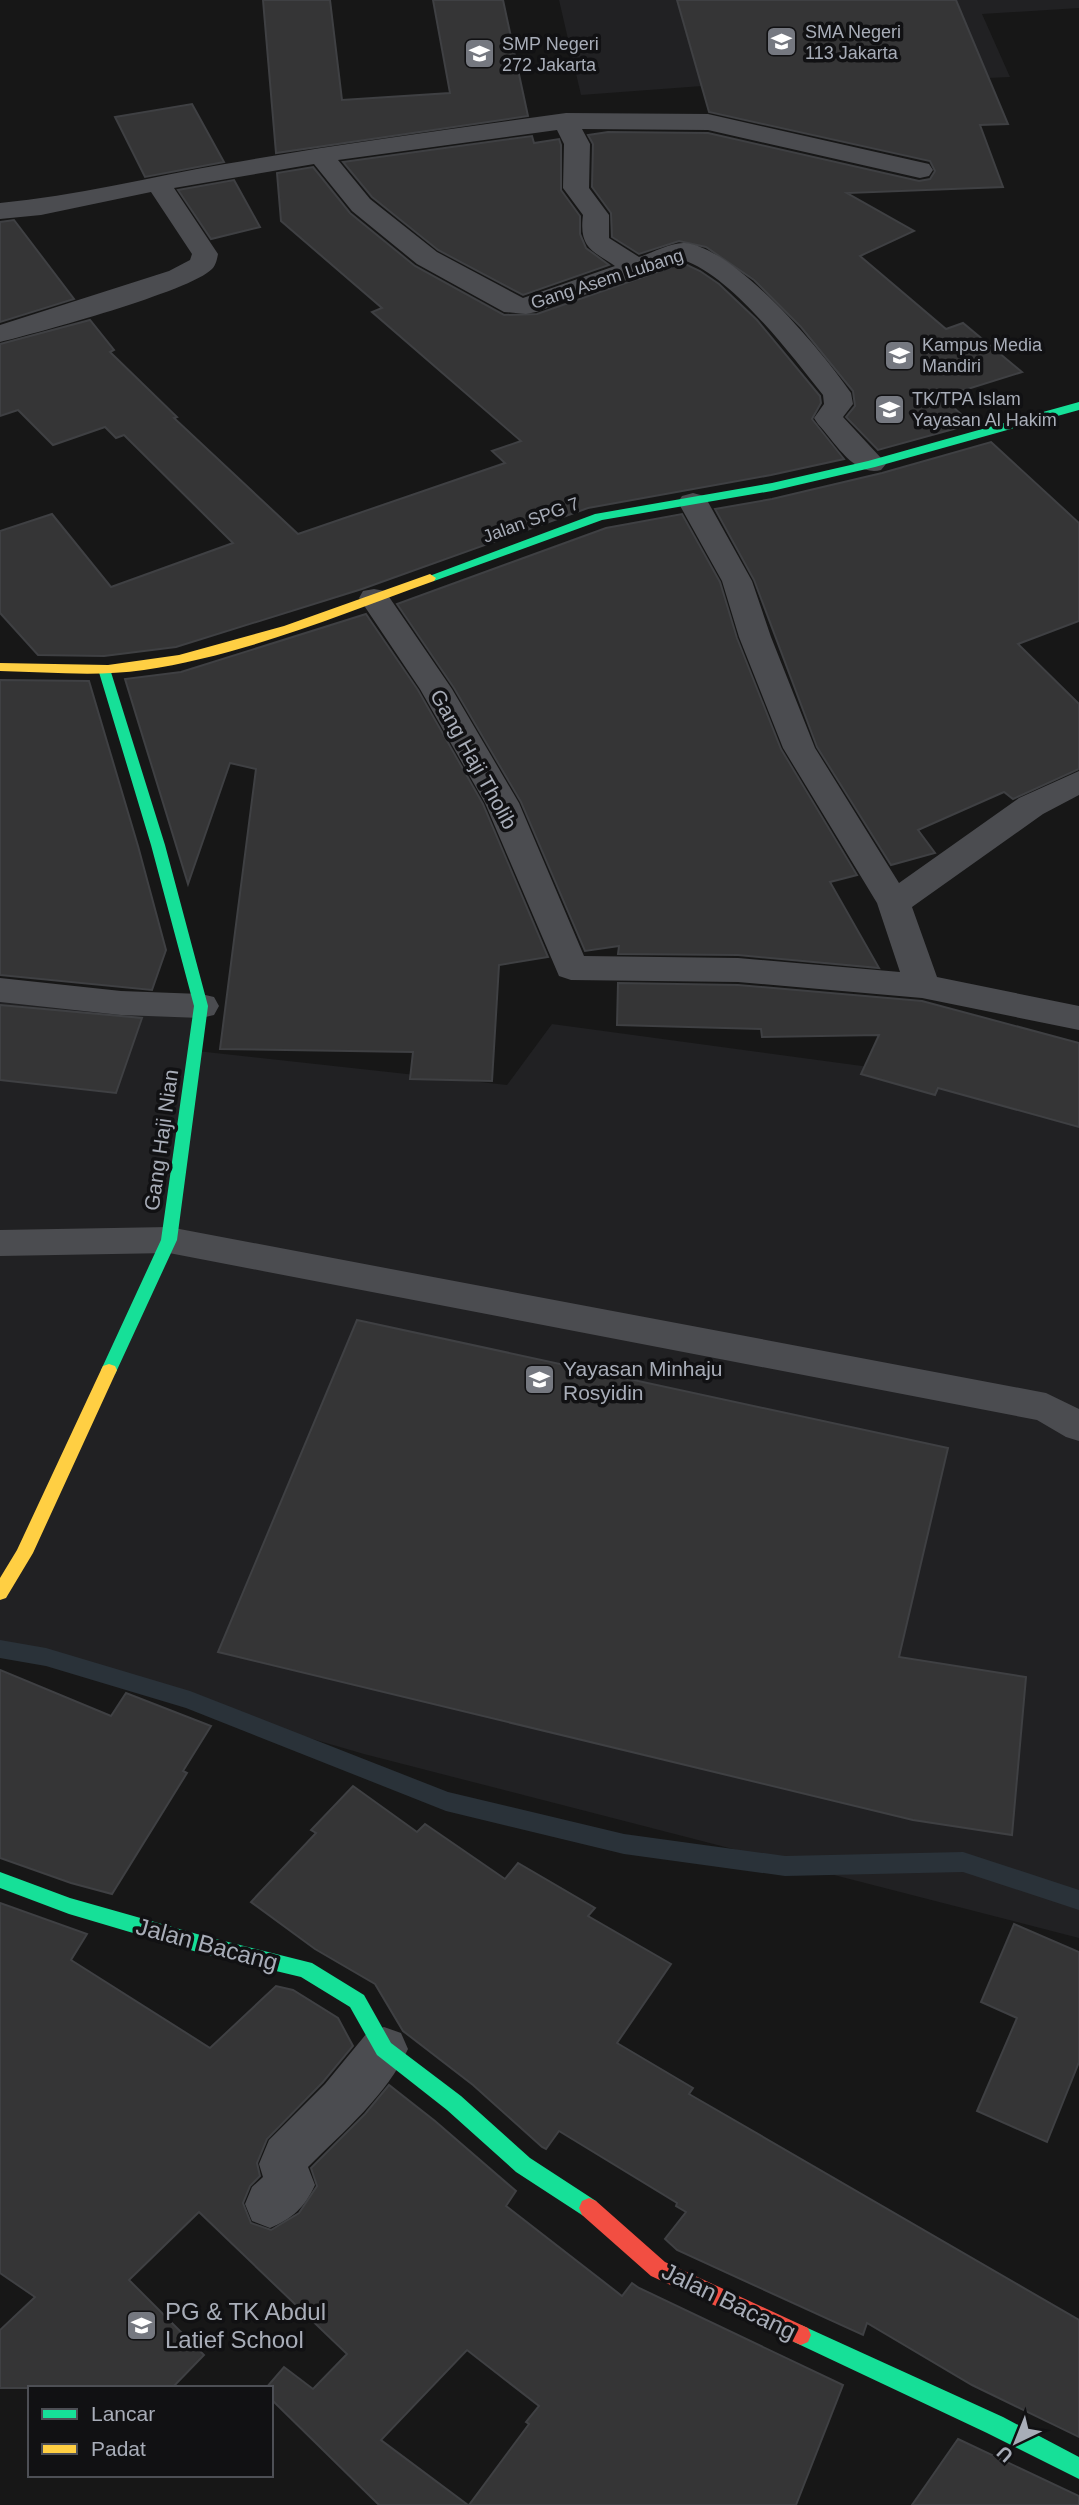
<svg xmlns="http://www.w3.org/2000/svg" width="1079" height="2505" viewBox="0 0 1079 2505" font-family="Helvetica,sans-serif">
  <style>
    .built { fill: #212123 }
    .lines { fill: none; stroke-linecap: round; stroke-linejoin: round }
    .stream { fill: #2a3239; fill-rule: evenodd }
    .building { fill: #353536; stroke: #3f4043; stroke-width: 2 }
    .lane { fill: #4b4c50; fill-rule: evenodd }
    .street { fill: #4b4c50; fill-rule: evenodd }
    .fast { fill: #16e098; fill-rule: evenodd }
    .slow { fill: #ffcf43; fill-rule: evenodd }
    .jam { fill: #f24e42; fill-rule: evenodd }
    .labels { text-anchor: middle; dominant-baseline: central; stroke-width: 7; stroke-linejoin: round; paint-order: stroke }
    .far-poi-label { font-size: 18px; fill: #a8adb8; stroke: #111113; text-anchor: start }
    .far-street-label { font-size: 18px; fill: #a8adb8; stroke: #111113 }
    .street-label { font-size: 21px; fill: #a8adb8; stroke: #111113 }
    .poi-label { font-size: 21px; fill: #a8adb8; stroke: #111113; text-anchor: start }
    .near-street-label { font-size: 24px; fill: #a8adb8; stroke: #111113 }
    .near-poi-label { font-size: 24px; fill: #a8adb8; stroke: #111113; text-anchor: start }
  </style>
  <rect width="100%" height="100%" fill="#171717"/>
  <g class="built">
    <polygon points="559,0 1079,0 1079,8 982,14 1010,77 874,83 756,82 581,95"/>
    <polygon points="0,995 198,1012 197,1051 507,1085 552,1024 862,1066 1079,1112 1079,1938 364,1754 0,1648"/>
  </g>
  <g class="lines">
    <polygon class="stream" points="0,1640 46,1648 190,1691 448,1792 624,1834 785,1856 963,1852 1079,1890 1079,1910 963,1872 785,1876 624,1854 446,1811 186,1708 46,1666 0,1658"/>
  </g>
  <g class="building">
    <polygon points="263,0 330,0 342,100 450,93 433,0 503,0 528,116 276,153"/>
    <polygon points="677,0 956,0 1008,124 980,125 1003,187 847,193 914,231 860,256 946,329 963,323 1022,372 942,397 972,424 878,450 846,417 855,406 853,391 801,327 754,280 706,247 679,241 639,254 612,237 611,213 592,187 593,144 588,135 608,132 708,133 919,181 930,179 935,171 930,161 709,112"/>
    <polygon points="192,104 224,162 145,177 115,117"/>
    <polygon points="532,136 534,143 559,139 561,145 561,190 580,216 580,234 586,248 609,265 523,295 438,250 372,197 343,162"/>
    <polygon points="313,167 350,213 415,266 504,315 537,314 683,263 700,271 719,284 757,320 820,396 821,403 812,419 844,459 771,475 588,508 362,589 176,647 104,656 38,655 0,613 0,531 52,514 111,587 233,543 124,435 116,438 105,427 53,445 18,410 0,416 0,344 90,320 114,350 110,352 177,417 174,418 298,534 505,463 492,451 521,441 372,312 382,308 281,221 277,173"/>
    <polygon points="234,180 260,227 211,239 178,190"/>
    <polygon points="14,220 74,299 0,322 0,222"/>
    <polygon points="991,442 1079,523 1079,621 1018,644 1079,704 1079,769 1013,799 1004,792 918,830 935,853 891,865 817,747 754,580 715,509 772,499 882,473"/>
    <polygon points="682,514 720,582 737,638 781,749 857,875 830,882 879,968 738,955 618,954 619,946 585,951 521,802 454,688 397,604 606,528"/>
    <polygon points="366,614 418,690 483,804 548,957 499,965 492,1081 410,1079 413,1052 220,1049 256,769 230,763 188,884 125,679 181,672"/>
    <polygon points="0,680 89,681 138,846 166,950 152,990 0,975"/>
    <polygon points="618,983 738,985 922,1001 1079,1043 1079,1127 938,1088 935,1095 861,1074 879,1035 762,1037 761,1029 617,1025"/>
    <polygon points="0,1005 142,1018 116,1093 0,1080"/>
    <polygon points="357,1320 948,1448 899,1657 1026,1677 1012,1835 913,1820 218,1652"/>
    <polygon points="0,1670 111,1716 126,1693 211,1726 183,1771 187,1773 112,1894 71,1883 0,1858"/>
    <polygon points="353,1786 417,1832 425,1824 505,1879 518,1863 595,1908 588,1916 671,1964 617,2043 693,2088 689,2094 1079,2320 1079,2437 972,2385 867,2323 863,2335 677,2250 665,2239 686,2212 676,2206 677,2203 559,2131 546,2149 542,2147 473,2085 403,2031 375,1984 315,1949 251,1902 316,1833 311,1830"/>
    <polygon points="0,1903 87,1934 71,1960 210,2048 276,1986 293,1990 338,2018 353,2046 323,2082 267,2139 257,2163 260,2176 250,2186 243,2203 251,2223 271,2230 299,2213 317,2186 311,2168 365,2114 389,2085 435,2121 516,2191 506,2206 622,2296 632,2283 639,2288 843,2385 796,2505 469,2505 529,2424 526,2422 539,2406 467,2350 381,2440 468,2505 379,2505 271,2399 271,2388 266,2388 284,2367 313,2389 347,2354 199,2212 129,2280 204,2355 172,2388 0,2388 0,2330 35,2297 0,2273"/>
    <polygon points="1014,1924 1079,1952 1079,2062 1047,2142 977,2111 1017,2018 981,2002"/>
    <polygon points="958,2439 1079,2496 1079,2505 912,2505"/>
  </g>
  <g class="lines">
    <polygon class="lane" points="169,1227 1046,1393 1079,1409 1079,1441 1066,1437 1037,1420 169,1253 0,1256 0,1230"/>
    <g class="street">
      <path d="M566,113L708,114L929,164L933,170L929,176L920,178L708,130L582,129L590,144L589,188L609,215V238L639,257C652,253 671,242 685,243C736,248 822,351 851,393L853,404L843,417L881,458L886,464L881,470C854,477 835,442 818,424L814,418L824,404L823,395C791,355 732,276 683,260L536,312L526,314L504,312L417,264L352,211L314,164L174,188L218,254C217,259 216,265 212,269C191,291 37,333 0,342V325L169,271L190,260L192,254L151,192L41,215L0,219V203C76,196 150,177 225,164C338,144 452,129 566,113ZM557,130L564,144L563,188L583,215C579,247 591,250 615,266L523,298L437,252L370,199L338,160Z"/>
      <polygon points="693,493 704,496 708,502 752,581 771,637 815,748 899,883 1019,798 1079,771 1079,795 1043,814 912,907 937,977 1079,1006 1079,1030 922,998 738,982 571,980 559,976 485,803 420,689 359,598 363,591 374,589 385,591 452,689 519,803 584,956 738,958 900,972 877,903 783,748 739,637 722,581 678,502 682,496"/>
      <polygon points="0,978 121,991 201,994 214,997 219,1006 214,1015 201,1018 121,1015 0,1002"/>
      <path d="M384,2027L401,2033L408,2049C387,2095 343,2132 308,2167L315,2185C305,2207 292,2219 270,2228L252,2221L245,2204L252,2187L263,2177L259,2164L269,2140L325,2084L367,2033Z"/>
    </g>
    <g class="fast">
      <polygon points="1079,402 1079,410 875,467 772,491 602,520 434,581 426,581 424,578 595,514 772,483 868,461"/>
      <polygon points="104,665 110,669 165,845 208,1006 177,1240 117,1370 115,1374 103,1374 101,1370 161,1240 194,1006 151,845 98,669"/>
      <polygon points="0,1872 70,1898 204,1936 312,1963 364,1995 391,2043 461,2096 530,2158 596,2201 599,2208 596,2215 589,2218 582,2215 516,2172 447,2110 377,2055 350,2007 301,1977 204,1954 69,1914 0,1888"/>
      <polygon points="801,2325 1003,2417 1079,2457 1079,2479 987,2433 794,2342 791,2335 794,2328"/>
    </g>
    <g class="slow">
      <path d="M430,574L436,578L434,581C340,615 244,655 144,670C97,677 48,672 0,671V663L108,665L179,655L284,626Z"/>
      <polygon points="109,1364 115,1366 117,1370 33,1553 6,1598 0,1600 0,1578 17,1550 101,1370 103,1366"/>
    </g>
    <polygon class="jam" points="589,2198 596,2201 665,2262 808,2328 811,2335 808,2342 801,2345 794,2342 651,2276 582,2215 579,2208 582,2201"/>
  </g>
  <defs>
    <symbol id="school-square" viewBox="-11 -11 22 22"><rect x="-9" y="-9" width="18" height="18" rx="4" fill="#757880" stroke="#111113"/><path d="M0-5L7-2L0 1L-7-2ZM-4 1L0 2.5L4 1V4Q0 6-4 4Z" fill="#fff"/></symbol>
    <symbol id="university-square" viewBox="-11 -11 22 22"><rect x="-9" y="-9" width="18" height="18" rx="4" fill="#757880" stroke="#111113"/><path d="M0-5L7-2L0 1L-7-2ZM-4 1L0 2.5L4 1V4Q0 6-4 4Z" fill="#fff"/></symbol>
  </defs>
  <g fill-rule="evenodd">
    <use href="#school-square" x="764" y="24" width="35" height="35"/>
    <use href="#school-square" x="462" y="36" width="35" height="35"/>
    <use href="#university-square" x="882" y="338" width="35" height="35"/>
    <use href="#school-square" x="872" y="392" width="35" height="35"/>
    <use href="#school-square" x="522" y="1362" width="35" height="35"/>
    <use href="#school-square" x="124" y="2308" width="35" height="35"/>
  </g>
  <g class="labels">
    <g class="far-poi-label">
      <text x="805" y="32">SMA Negeri<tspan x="805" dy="21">113 Jakarta</tspan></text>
      <text x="502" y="44">SMP Negeri<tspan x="502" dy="21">272 Jakarta</tspan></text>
      <text x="922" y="345">Kampus Media<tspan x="922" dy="21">Mandiri</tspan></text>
      <text x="912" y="399">TK/TPA Islam<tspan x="912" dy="21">Yayasan Al Hakim</tspan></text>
    </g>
    <g class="far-street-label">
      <text transform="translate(607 279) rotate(-18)">Gang Asem Lubang</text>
      <text transform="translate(531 520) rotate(-20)">Jalan SPG 7</text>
    </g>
    <g class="street-label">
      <text transform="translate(474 759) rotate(61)">Gang Haji Tholib</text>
      <text transform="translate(161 1140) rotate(-82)">Gang Haji Nian</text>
    </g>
    <g class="poi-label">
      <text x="563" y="1368">Yayasan Minhaju<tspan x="563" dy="24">Rosyidin</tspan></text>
    </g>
    <g class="near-street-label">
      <text transform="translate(207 1944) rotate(15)">Jalan Bacang</text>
      <text transform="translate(729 2301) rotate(26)">Jalan Bacang</text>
    </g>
    <g class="near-poi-label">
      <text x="165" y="2311">PG &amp; TK Abdul<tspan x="165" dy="28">Latief School</tspan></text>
    </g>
  </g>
  <rect x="28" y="2386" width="245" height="91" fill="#111113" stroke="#4d4f55" stroke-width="2"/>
  <rect x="42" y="2409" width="35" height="10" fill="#16e098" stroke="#4d4f55" stroke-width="2"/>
  <text x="91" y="2421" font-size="21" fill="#a8adb8">Lancar</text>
  <rect x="42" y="2444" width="35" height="10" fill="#ffcf43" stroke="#4d4f55" stroke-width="2"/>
  <text x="91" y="2456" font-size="21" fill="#a8adb8">Padat</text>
  <g transform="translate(1016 2442) rotate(223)" stroke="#111113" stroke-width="5" paint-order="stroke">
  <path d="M0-5L12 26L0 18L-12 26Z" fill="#a8adb8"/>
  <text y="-10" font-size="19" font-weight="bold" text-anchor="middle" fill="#a8adb8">U</text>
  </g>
</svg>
